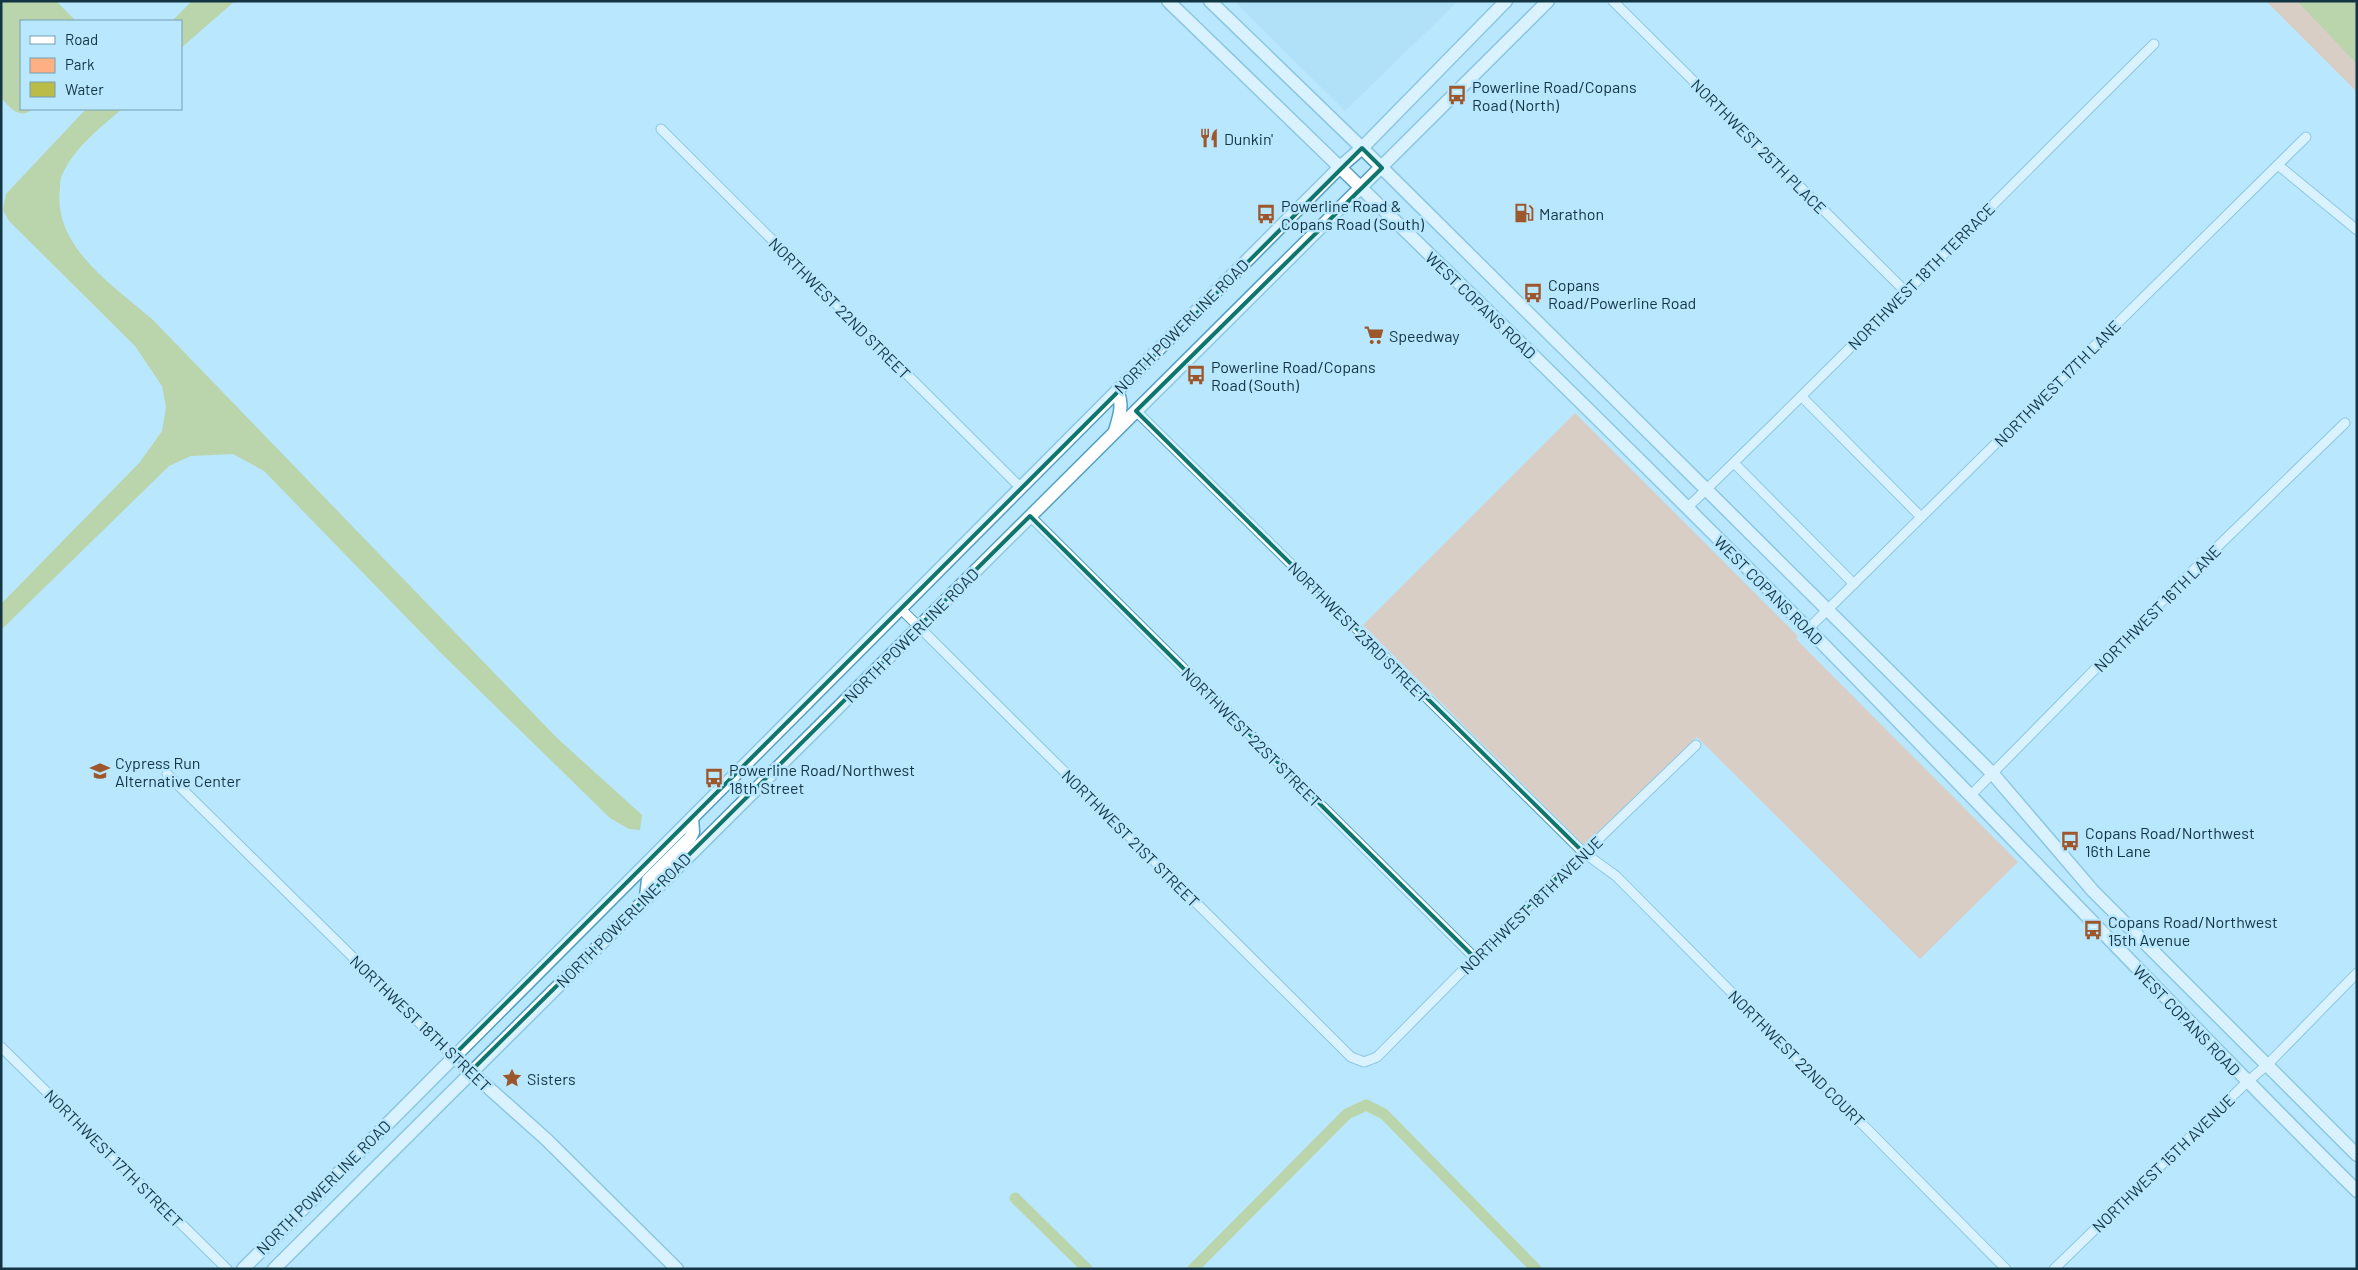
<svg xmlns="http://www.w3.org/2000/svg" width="2358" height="1270" viewBox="0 0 2358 1270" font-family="Barlow,sans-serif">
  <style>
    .built { fill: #a7d9f2 }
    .green { fill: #feaf83 }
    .water { fill: #babc47 }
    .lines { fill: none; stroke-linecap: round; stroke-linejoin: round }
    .canal { stroke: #babc47; stroke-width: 11 }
    .street-casing { stroke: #52a1c5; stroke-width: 11 }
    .secondary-casing { stroke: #52a1c5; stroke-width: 15 }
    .street { stroke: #fff; stroke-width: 9 }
    .secondary { stroke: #fff; stroke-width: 12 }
    .marked { fill: none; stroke: #0f766e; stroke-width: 4; stroke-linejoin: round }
    .labels { text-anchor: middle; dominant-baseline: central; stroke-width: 5; stroke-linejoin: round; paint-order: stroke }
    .poi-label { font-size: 16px; fill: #123443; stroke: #b9e7fd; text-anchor: start }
    .street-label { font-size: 16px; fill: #123443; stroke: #b9e7fd }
  </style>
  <rect width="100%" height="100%" fill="#b9e7fd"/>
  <polygon class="built" points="1234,1 1458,1 1345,111"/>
  <g class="green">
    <polygon points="2266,1 2357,1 2357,92"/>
    <polygon points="1575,413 1798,636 1796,639 2018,862 1920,959 1697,737 1586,847 1363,625"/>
  </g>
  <g class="water">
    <path d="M1,1H56L76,21H21V109H33C19,120 11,108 1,98Z"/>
    <polygon points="192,1 235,1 181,48 181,21 172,21"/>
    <polygon points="2297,1 2357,1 2357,64"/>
    <path d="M86,109H122C100,128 75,147 63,173C60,178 60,184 60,188C52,247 114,286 153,320L557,738L642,815L640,830L629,829L610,818L442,654L264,471L233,454L191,456L169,466L1,630V604L140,462L162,431L166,407L162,386L135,346L9,221L3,210L6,194Z"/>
  </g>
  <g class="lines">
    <g class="canal">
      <polyline points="1015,1198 1087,1269"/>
      <polyline points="1193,1269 1347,1114 1366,1105 1384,1114 1536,1269"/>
    </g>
    <defs>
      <g id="street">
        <polyline points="1613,1 1905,291"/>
        <polyline points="661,129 1020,487"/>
        <polyline points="2278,165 2357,230"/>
        <polyline points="1802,397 1921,517"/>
        <polyline points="1136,411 1583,852 1616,876 2006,1269"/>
        <polyline points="1734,463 1854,584"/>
        <path d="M1687,508C1845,356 1998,198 2154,44"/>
        <polyline points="1030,516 1475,958"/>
        <polyline points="901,609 1351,1057 1364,1062 1377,1057 1475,958 1696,745"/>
        <polyline points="1808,629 2306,137"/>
        <polyline points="167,774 453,1056"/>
        <polyline points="1971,795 2176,587 2345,423"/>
        <polyline points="1,1047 227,1269"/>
        <polyline points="2054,1269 2247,1082 2267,1065 2357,973"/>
      </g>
      <g id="secondary">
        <path d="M1168,1C1383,209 1598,416 1808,629C1992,815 2171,1007 2357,1191"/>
        <polyline points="1210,1 1362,148 1993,774 2093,891 2357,1155"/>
        <path d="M1115,431C1119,417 1124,405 1117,391"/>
        <polyline points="646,897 648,880 690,838 693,832 692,818"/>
        <polyline points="453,1056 547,1140 677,1269"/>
        <polyline points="243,1269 1340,167 1362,148 1506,1"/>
        <polyline points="274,1269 1548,1"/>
      </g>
    </defs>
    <use href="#street" class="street-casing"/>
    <use href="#secondary" class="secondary-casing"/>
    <use href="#street" class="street"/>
    <use href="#secondary" class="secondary"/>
  </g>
  <path d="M0 0H2358V1270H0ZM1362,148L1382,168L1136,411L1583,852L1475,958L1030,516L470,1072L453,1056Z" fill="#b9e7fd" fill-opacity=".55" fill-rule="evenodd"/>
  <path class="marked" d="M1362,148L1382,168L1136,411L1583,852L1475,958L1030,516L470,1072L453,1056Z"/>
  <defs>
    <symbol id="bus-bare" viewBox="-9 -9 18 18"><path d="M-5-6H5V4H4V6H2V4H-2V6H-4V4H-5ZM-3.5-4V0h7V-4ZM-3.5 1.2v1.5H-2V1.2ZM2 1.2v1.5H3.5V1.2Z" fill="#9d572d" stroke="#b9e7fd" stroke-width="2.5" paint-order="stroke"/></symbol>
    <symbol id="restaurant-bare" viewBox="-9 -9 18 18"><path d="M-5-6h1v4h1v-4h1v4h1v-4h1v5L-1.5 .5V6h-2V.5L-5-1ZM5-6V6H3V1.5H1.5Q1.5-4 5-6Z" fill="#9d572d" stroke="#b9e7fd" stroke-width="2.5" paint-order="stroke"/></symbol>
    <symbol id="fuel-bare" viewBox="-9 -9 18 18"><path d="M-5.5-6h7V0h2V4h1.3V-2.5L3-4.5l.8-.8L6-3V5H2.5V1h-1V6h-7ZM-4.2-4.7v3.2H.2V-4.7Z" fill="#9d572d" stroke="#b9e7fd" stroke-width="2.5" paint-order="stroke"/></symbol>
    <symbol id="supermarket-bare" viewBox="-9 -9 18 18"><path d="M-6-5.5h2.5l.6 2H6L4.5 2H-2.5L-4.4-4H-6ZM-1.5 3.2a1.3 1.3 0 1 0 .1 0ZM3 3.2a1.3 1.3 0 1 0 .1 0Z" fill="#9d572d" stroke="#b9e7fd" stroke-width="2.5" paint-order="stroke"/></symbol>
    <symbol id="school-bare" viewBox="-9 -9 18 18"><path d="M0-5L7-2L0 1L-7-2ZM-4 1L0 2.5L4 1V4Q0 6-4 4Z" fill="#9d572d" stroke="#b9e7fd" stroke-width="2.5" paint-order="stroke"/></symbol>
    <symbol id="sight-bare" viewBox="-9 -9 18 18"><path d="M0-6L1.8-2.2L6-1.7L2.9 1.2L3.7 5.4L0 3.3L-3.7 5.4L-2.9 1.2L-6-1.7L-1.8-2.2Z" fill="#9d572d" stroke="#b9e7fd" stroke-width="2.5" paint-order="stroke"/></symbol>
  </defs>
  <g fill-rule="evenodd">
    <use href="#bus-bare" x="1443" y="81" width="28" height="28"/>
    <use href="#restaurant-bare" x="1195" y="124" width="28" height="28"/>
    <use href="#fuel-bare" x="1510" y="199" width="28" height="28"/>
    <use href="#bus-bare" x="1252" y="200" width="28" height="28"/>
    <use href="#bus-bare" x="1519" y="279" width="28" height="28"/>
    <use href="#supermarket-bare" x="1360" y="321" width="28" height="28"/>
    <use href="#bus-bare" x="1182" y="361" width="28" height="28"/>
    <use href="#school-bare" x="86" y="757" width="28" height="28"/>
    <use href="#bus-bare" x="700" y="764" width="28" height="28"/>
    <use href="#bus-bare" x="2056" y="827" width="28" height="28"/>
    <use href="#bus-bare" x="2079" y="916" width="28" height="28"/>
    <use href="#sight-bare" x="498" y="1064" width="28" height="28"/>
  </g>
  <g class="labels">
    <g class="poi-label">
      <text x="1472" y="86">Powerline Road/Copans<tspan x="1472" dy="18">Road (North)</tspan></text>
      <text x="1224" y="138">Dunkin'</text>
      <text x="1281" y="205">Powerline Road &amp;<tspan x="1281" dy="18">Copans Road (South)</tspan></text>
      <text x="1539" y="213">Marathon</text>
      <text x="1548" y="284">Copans<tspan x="1548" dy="18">Road/Powerline Road</tspan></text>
      <text x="1389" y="335">Speedway</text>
      <text x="1211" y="366">Powerline Road/Copans<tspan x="1211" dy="18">Road (South)</tspan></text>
      <text x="115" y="762">Cypress Run<tspan x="115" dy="18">Alternative Center</tspan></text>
      <text x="729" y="769">Powerline Road/Northwest<tspan x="729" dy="18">18th Street</tspan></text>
      <text x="2085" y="832">Copans Road/Northwest<tspan x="2085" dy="18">16th Lane</tspan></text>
      <text x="2108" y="921">Copans Road/Northwest<tspan x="2108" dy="18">15th Avenue</tspan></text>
      <text x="527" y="1078">Sisters</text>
    </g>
    <g class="street-label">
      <text transform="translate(1759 146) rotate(45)">NORTHWEST 25TH PLACE</text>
      <text transform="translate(1921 276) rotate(-45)">NORTHWEST 18TH TERRACE</text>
      <text transform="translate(1481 305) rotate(44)">WEST COPANS ROAD</text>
      <text transform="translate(840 308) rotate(45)">NORTHWEST 22ND STREET</text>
      <text transform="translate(1181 326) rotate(-45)">NORTH POWERLINE ROAD</text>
      <text transform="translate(2057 383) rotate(-45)">NORTHWEST 17TH LANE</text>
      <text transform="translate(1769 590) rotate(45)">WEST COPANS ROAD</text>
      <text transform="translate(2157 608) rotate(-45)">NORTHWEST 16TH LANE</text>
      <text transform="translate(1359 632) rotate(45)">NORTHWEST 23RD STREET</text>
      <text transform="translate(911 635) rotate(-45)">NORTH POWERLINE ROAD</text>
      <text transform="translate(1252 737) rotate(45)">NORTHWEST 22ST STREET</text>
      <text transform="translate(1131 838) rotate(45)">NORTHWEST 21ST STREET</text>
      <text transform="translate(1531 905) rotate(-44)">NORTHWEST 18TH AVENUE</text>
      <text transform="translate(623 920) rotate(-45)">NORTH POWERLINE ROAD</text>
      <text transform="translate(2187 1020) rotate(46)">WEST COPANS ROAD</text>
      <text transform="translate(421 1023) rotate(44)">NORTHWEST 18TH STREET</text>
      <text transform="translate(1797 1058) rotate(45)">NORTHWEST 22ND COURT</text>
      <text transform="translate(114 1158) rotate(45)">NORTHWEST 17TH STREET</text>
      <text transform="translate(2163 1163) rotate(-44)">NORTHWEST 15TH AVENUE</text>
      <text transform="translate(323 1187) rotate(-45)">NORTH POWERLINE ROAD</text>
    </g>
  </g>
  <rect width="2358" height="1270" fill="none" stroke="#123443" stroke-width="5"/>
  <rect x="20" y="20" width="162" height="90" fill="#b9e7fd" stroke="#769fb3"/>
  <rect x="30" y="36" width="25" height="8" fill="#ffffff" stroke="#769fb3"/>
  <text x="65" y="45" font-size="15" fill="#123443">Road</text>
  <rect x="30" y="58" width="25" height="15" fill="#feaf83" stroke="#769fb3"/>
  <text x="65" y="70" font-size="15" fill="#123443">Park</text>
  <rect x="30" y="82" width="25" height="15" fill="#babc47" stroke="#769fb3"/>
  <text x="65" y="95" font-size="15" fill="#123443">Water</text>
</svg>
